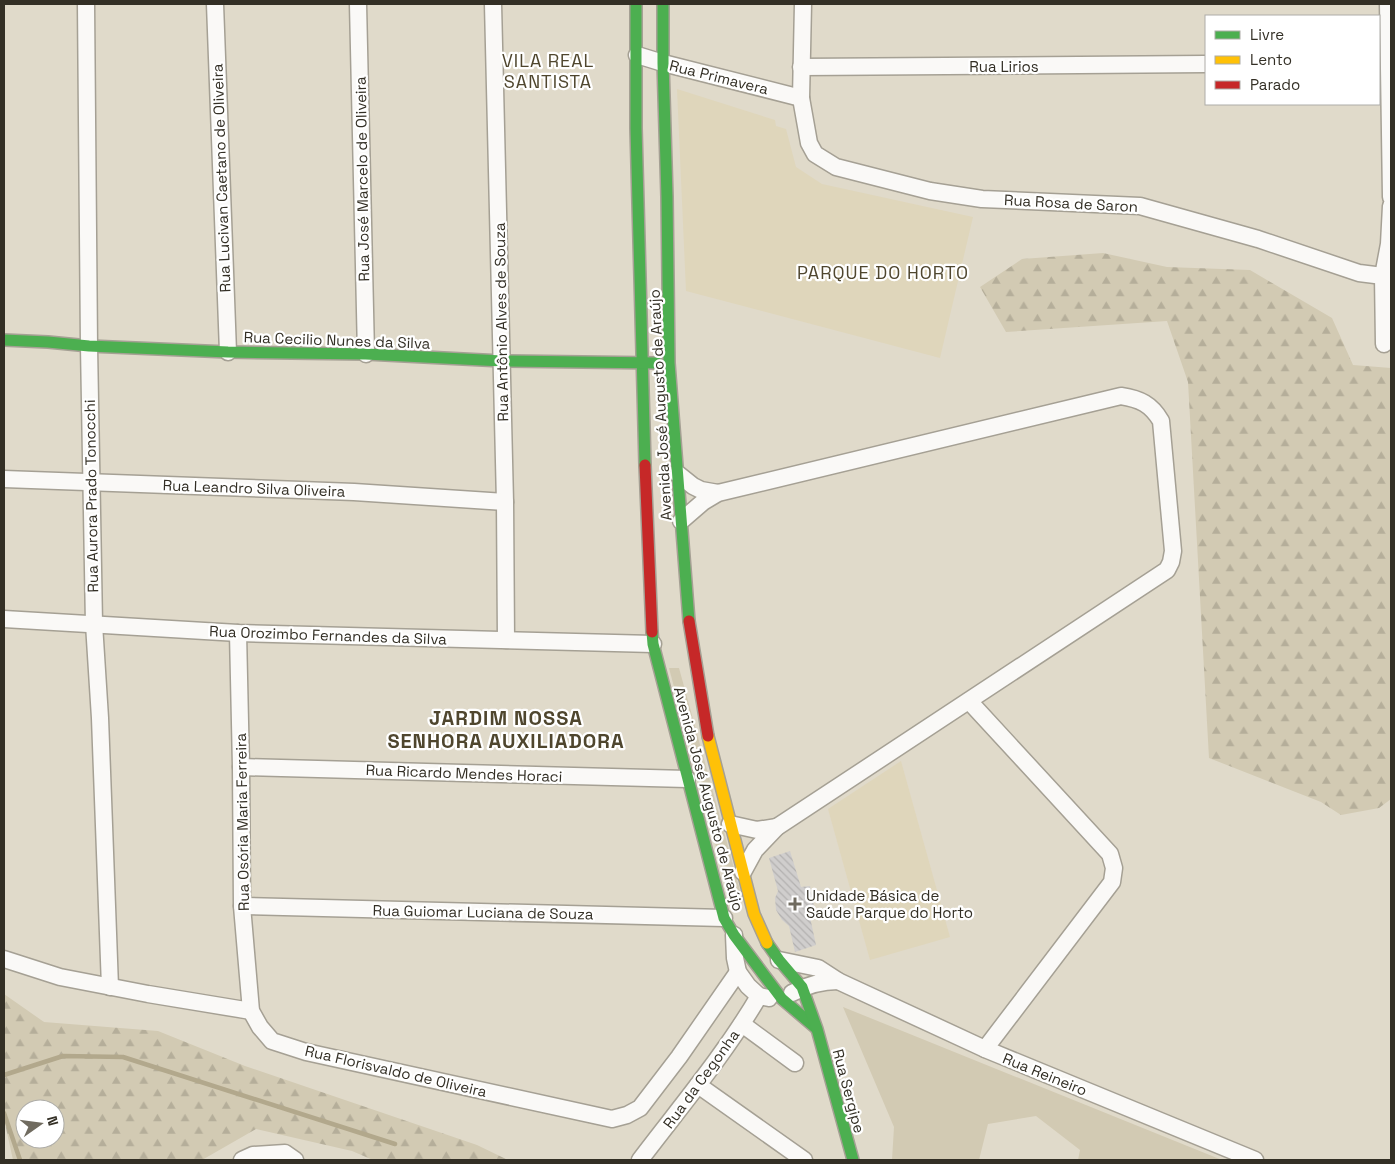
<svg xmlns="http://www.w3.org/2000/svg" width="1395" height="1164" viewBox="0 0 1395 1164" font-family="'Space Grotesk',sans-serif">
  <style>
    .built { fill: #dfd6bb }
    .grass { fill: #d2cab3 }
    .forest { fill: url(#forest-firs); fill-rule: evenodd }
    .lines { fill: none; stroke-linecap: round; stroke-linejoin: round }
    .stream { stroke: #b2a88c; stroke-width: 4.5 }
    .building { fill: url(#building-back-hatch) }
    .street-casing { stroke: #a5a094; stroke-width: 19 }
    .fast-casing { stroke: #a5a094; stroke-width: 14 }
    .slow-casing { stroke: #a5a094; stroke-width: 14 }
    .jam-casing { stroke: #a5a094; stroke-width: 14 }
    .street { stroke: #faf9f7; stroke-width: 16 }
    .fast { stroke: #4caf50; stroke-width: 11 }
    .slow { stroke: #ffc107; stroke-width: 11 }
    .jam { stroke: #c62828; stroke-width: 11 }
    .poi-dot { fill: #706b5f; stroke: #fff; stroke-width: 2 }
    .labels { text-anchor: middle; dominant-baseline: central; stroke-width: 4.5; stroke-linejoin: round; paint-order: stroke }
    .street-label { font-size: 15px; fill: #332f25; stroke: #fff }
    .poi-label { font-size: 15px; fill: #332f25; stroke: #fff; text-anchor: start }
    .quarter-label { font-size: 18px; letter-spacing: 1px; fill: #4f462e; stroke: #fff }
    .district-label { font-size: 20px; font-weight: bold; letter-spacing: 1px; fill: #4f462e; stroke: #fff }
  </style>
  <defs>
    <pattern id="forest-firs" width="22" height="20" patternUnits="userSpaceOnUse" patternTransform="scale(1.25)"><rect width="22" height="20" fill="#d2cab3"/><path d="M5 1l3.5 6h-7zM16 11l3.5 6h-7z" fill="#b5ae9a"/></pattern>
    <pattern id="building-back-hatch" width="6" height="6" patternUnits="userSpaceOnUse" patternTransform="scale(1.25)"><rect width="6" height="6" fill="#d0cecd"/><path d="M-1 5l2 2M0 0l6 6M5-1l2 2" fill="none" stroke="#b3b1b0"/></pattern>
  </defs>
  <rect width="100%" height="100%" fill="#e0daca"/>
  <g class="built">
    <polygon points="677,89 775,120 776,126 786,129 796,167 822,184 973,217 940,358 686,291"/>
    <polygon points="901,761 950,937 870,960 828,809"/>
  </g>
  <g class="grass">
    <polygon points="669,668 679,668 743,901 733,899 726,885"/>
    <polygon points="843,1007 1222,1160 1078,1160 1080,1150 1036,1116 988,1124 979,1160 892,1160 894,1127"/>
  </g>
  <g class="forest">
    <polygon points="1103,253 1167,267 1250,270 1332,318 1353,365 1391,368 1391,799 1379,808 1341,815 1321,802 1209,758 1188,382 1167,321 1006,332 980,287 1022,259"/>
    <path d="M4,994L44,1022L158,1031L245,1066L477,1145L508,1160H373L352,1151L256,1129L202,1160H13L4,1119ZM25,1109H55V1139H25Z"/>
  </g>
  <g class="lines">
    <g class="stream">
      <polyline points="4,1075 63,1056 123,1057 395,1144"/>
      <polyline points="4,1113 20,1160"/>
    </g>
  </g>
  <polygon class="building" points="790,851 801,887 810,886 815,912 810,917 816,945 795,952 789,926 782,920 776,910 775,898 778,891 769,858"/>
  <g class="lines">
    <defs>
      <g id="street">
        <polyline points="86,4 89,346 94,624 100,718 110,987"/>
        <polyline points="215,4 228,352"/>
        <polyline points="358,4 366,354"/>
        <polyline points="493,4 505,502 506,640"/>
        <polyline points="803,4 801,98 809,143 815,154 836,167 930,191 982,199 1140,206 1258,239 1359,273 1383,276"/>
        <polyline points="1388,4 1391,197"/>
        <polyline points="637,55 663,63 801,98"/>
        <polyline points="801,67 1206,64"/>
        <polyline points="1384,344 1383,276 1389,244 1391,206"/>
        <polyline points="678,474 693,486 701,490 718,493"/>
        <polyline points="4,479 354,492 505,502"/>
        <path d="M681,521L703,502L718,493L1121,396C1140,399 1151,404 1161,421L1173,551L1171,562L1167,570L777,827L755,850L743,872"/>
        <polyline points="4,619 238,633 653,644"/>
        <polyline points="238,633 241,767 242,906 251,1011 260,1027 272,1041 306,1052 612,1119 627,1115 640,1108 679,1057 738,972"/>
        <polyline points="969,701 1110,854 1114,868 1112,882 985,1049"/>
        <polyline points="241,767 687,779"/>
        <polyline points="730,824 757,830 777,827"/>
        <polyline points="242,906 724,918"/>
        <polyline points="734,935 735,958 738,972 748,986 759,996 769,998"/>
        <polyline points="4,959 60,977 148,994 251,1011"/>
        <polyline points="779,960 818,968 838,981 985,1049 1255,1160"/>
        <path d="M792,993C807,985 821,981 838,981"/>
        <polyline points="742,1024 795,1063"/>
        <polyline points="698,1085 804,1160"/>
        <polyline points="242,1160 253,1155 285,1153 295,1160"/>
        <path d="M640,1160C681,1106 725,1054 759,996"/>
      </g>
      <g id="fast">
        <polyline points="636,4 636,128 645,465"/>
        <polyline points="663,4 663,63 667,197 669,363 689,621"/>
        <polyline points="4,340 48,342 89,346 228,352 366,354 502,361 657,363"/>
        <polyline points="652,632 653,644 724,918 734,935 782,999 816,1028"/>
        <polyline points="767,943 779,960 802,987 817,1029 853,1160"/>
      </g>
      <polyline id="slow" points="708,736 754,914 767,943"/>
      <g id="jam">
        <polyline points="645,465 652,632"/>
        <polyline points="689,621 708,736"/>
      </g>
    </defs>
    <use href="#street" class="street-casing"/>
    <use href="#fast" class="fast-casing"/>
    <use href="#slow" class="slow-casing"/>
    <use href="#jam" class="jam-casing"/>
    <use href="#street" class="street"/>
    <use href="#fast" class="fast"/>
    <use href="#slow" class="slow"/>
    <use href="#jam" class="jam"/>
  </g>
  <path class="poi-dot" d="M792.5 896.5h5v5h5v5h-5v5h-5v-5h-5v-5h5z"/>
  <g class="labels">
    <g class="street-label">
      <text x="1004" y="66">Rua Lirios</text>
      <text transform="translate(719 77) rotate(14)">Rua Primavera</text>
      <text transform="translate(221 178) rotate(-92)">Rua Lucivan Caetano de Oliveira</text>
      <text transform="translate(362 179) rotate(-91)">Rua José Marcelo de Oliveira</text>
      <text transform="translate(1071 203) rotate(3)">Rua Rosa de Saron</text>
      <text transform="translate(501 322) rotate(-91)">Rua Antônio Alves de Souza</text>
      <text transform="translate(337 340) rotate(2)">Rua Cecilio Nunes da Silva</text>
      <text transform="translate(660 405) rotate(-93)">Avenida José Augusto de Araújo</text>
      <text transform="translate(254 488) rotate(2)">Rua Leandro Silva Oliveira</text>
      <text transform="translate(91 496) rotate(-91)">Rua Aurora Prado Tonocchi</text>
      <text transform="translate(328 635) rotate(2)">Rua Orozimbo Fernandes da Silva</text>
      <text transform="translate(464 773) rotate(2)">Rua Ricardo Mendes Horaci</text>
      <text transform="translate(709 799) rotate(75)">Avenida José Augusto de Araújo</text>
      <text transform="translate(242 822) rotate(-91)">Rua Osória Maria Ferreira</text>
      <text transform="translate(483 912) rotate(1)">Rua Guiomar Luciana de Souza</text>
      <text transform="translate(396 1071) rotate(13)">Rua Florisvaldo de Oliveira</text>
      <text transform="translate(1045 1074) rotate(22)">Rua Reineiro</text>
      <text transform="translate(701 1079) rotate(-54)">Rua da Cegonha</text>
      <text transform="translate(849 1091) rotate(75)">Rua Sergipe</text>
    </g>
    <g class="poi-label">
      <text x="806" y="895">Unidade Básica de<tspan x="806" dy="17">Saúde Parque do Horto</tspan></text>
    </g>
    <g class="quarter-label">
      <text x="548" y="60">VILA REAL<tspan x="548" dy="21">SANTISTA</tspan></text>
      <text x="883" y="272">PARQUE DO HORTO</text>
    </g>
    <g class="district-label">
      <text x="506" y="718">JARDIM NOSSA<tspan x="506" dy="23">SENHORA AUXILIADORA</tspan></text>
    </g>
  </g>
  <rect width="1395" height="1164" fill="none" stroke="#332f25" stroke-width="10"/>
  <rect x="1205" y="15" width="175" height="90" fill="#ffffff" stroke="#adaca8"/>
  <rect x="1215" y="31" width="25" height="8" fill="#4caf50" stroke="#adaca8"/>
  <text x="1250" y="40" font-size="15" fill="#332f25">Livre</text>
  <rect x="1215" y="56" width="25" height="8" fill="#ffc107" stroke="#adaca8"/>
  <text x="1250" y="65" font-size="15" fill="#332f25">Lento</text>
  <rect x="1215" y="81" width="25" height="8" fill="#c62828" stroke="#adaca8"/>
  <text x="1250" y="90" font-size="15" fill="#332f25">Parado</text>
  <g transform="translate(40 1124) rotate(76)"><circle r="24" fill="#ffffff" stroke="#adaca8"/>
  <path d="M0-4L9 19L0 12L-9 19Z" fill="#706b5f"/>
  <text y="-8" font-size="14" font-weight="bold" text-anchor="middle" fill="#332f25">N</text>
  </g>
</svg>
